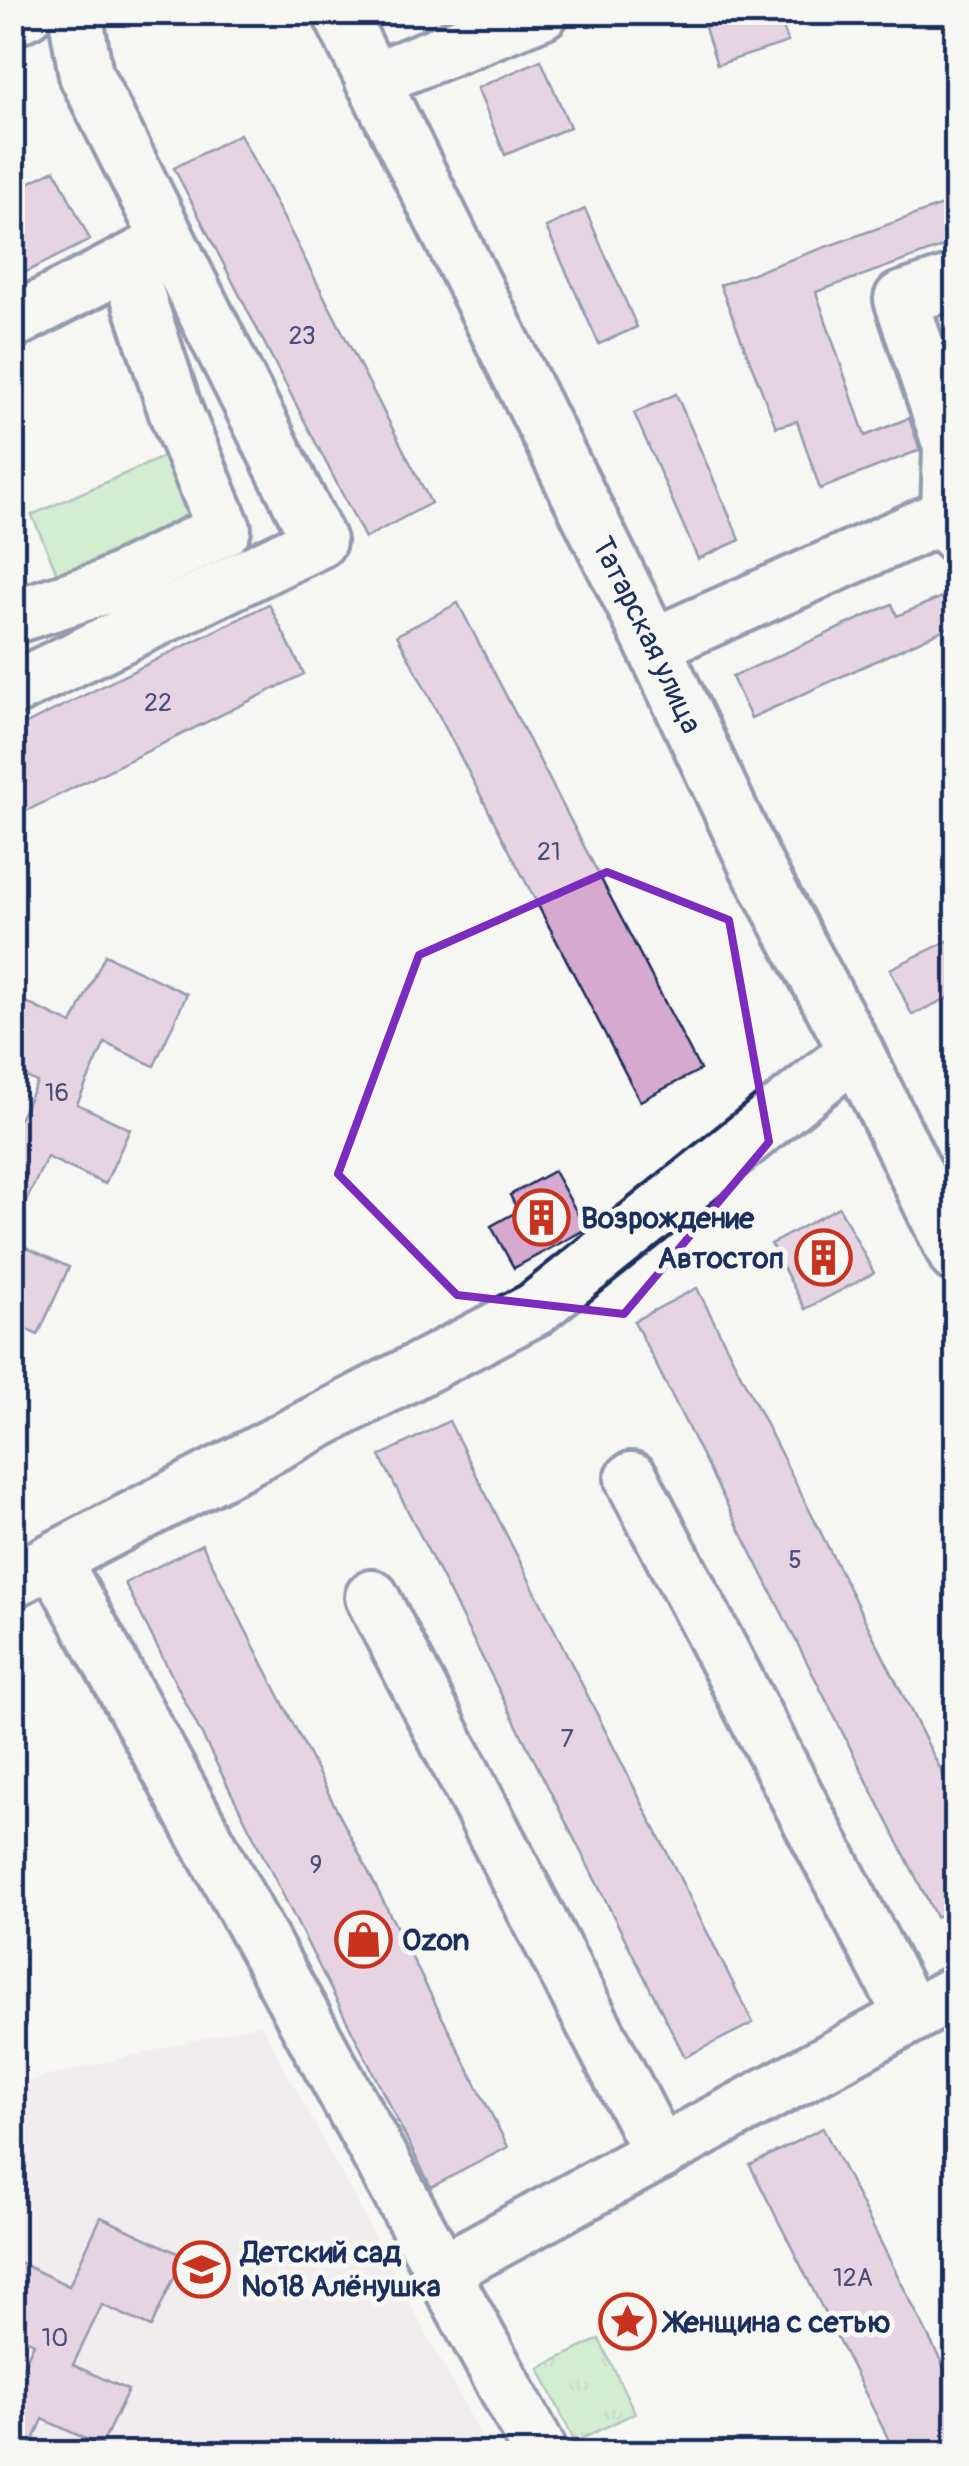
<svg xmlns="http://www.w3.org/2000/svg" width="969" height="2466" viewBox="0 0 969 2466" font-family="Pangolin,sans-serif">
  <style>
    .built { fill: #ecdfe7 }
    .park { fill: url(#park-tufts); stroke: #628882; stroke-width: 2.5 }
    .garden { fill: #a9e2a7; stroke: #628882; stroke-width: 2.5 }
    .building { fill: #d5aace; stroke: #1b2f5e; stroke-width: 2.5 }
    .lines { fill: none; stroke-linecap: round; stroke-linejoin: round }
    .minor-casing { stroke: #1b2f5e; stroke-width: 60 }
    .minor { stroke: #f6f6f2; stroke-width: 52 }
    .marked { fill: none; stroke: #7b2cbf; stroke-width: 8; stroke-linejoin: round }
    .labels { text-anchor: middle; dominant-baseline: central; stroke-width: 10; stroke-linejoin: round; paint-order: stroke }
    .number-label { font-size: 25px; fill: #4a4e7a }
    .street-label { font-size: 30px; fill: #1b2f5e; stroke: #f6f6f2 }
    .poi-label { font-size: 30px; font-weight: bold; fill: #1b2f5e; stroke: #f6f6f2; text-anchor: start }
  </style>
  <defs>
    <pattern id="park-tufts" width="24" height="20" patternUnits="userSpaceOnUse" patternTransform="scale(2.5)"><rect width="24" height="20" fill="#a9e2a7"/><path d="M3 7l-1-3M5 7V3M7 7l1-3M15 17l-1-3M17 17v-4M19 17l1-3" fill="none" stroke="#91c292"/></pattern>
  </defs>
  <rect width="100%" height="100%" fill="#f6f6f2"/>
  <filter id="ink" filterUnits="userSpaceOnUse"><feTurbulence type="fractalNoise" baseFrequency=".01" numOctaves="2"/><feDisplacementMap in="SourceGraphic" scale="20" xChannelSelector="R" yChannelSelector="G"/><feConvolveMatrix kernelMatrix="1 2 1 2 8 2 1 2 1" color-interpolation-filters="sRGB"/></filter>
  <g filter="url(#ink)">
    <polygon class="built" points="261,2024 490,2453 13,2454 13,2085"/>
    <polygon class="park" points="599,2339 635,2413 575,2442 539,2368"/>
    <polygon class="garden" points="183,448 215,521 64,589 32,515"/>
    <g class="building">
      <polygon points="700,12 778,12 788,42 717,65"/>
      <polygon points="541,60 570,127 505,155 477,88"/>
      <polygon points="240,134 431,503 365,538 174,168"/>
      <polygon points="55,170 90,240 12,279 12,191"/>
      <polygon points="956,200 956,242 816,292 865,436 909,418 920,450 820,489 797,421 776,427 720,285"/>
      <polygon points="585,209 637,327 599,344 546,227"/>
      <polygon points="676,394 740,540 698,559 634,413"/>
      <polygon points="956,591 956,624 751,718 732,677 892,604 897,616"/>
      <polygon points="458,603 700,1070 640,1101 397,635"/>
      <polygon points="269,604 304,674 12,818 12,731"/>
      <polygon points="956,937 956,994 912,1015 890,969"/>
      <polygon points="105,955 187,994 154,1066 105,1043 77,1104 130,1129 105,1184 47,1157 12,1231 12,1134 37,1082 12,1070 12,996 72,1024"/>
      <polygon points="554,1171 586,1229 514,1268 491,1226 518,1211 510,1195"/>
      <polygon points="839,1207 874,1273 805,1309 771,1244"/>
      <polygon points="12,1241 69,1267 38,1335 12,1323"/>
      <polygon points="697,1288 956,1800 956,1906 936,1917 634,1321"/>
      <polygon points="449,1421 753,2023 685,2057 380,1456"/>
      <polygon points="202,1544 508,2147 431,2187 125,1583"/>
      <polygon points="823,2128 956,2391 956,2454 896,2454 750,2165"/>
      <polygon points="101,2217 184,2256 151,2327 102,2305 73,2365 128,2390 101,2446 43,2419 28,2454 12,2454 12,2390 34,2343 12,2333 12,2259 69,2286"/>
    </g>
    <g class="lines">
      <defs>
        <g id="minor">
          <path id="s1" d="M339,12L653,645L756,865L856,1051L956,1256"/>
          <polyline points="12,19 27,12"/>
          <polyline points="372,80 542,12"/>
          <polyline points="956,281 901,299 950,446 948,515 956,535"/>
          <polyline points="12,322 159,246"/>
          <polyline points="12,617 103,588 224,529 176,413 134,284 135,259"/>
          <polyline points="653,645 956,511"/>
          <polyline points="12,689 319,541 86,75 75,12"/>
          <polyline points="632,1479 911,2016"/>
          <polyline points="54,1560 542,2454"/>
          <polyline points="12,1581 535,1309 856,1051"/>
          <polyline points="372,1597 660,2153"/>
          <polyline points="442,2271 956,1992"/>
        </g>
      </defs>
      <use href="#minor" class="minor-casing"/>
      <use href="#minor" class="minor"/>
    </g>
  </g>
  <path d="M0 0H969V2466H0ZM607,872L729,920L769,1142L624,1314L457,1295L338,1174L419,955Z" fill="#f6f6f2" fill-opacity=".55" fill-rule="evenodd"/>
  <path class="marked" d="M607,872L729,920L769,1142L624,1314L457,1295L338,1174L419,955Z"/>
  <defs>
    <symbol id="building-ring" viewBox="-11 -11 22 22"><circle r="9.5" fill="#f6f6f2" stroke="#c8321e" stroke-width="1.5"/><path d="M-4-6H4V6H1V3H-1V6H-4ZM-2.5-4.3h1.7v1.8h-1.7ZM.8-4.3h1.7v1.8H.8ZM-2.5-1h1.7V.8h-1.7ZM.8-1h1.7V.8H.8Z" fill="#c8321e"/></symbol>
    <symbol id="shop-ring" viewBox="-11 -11 22 22"><circle r="9.5" fill="#f6f6f2" stroke="#c8321e" stroke-width="1.5"/><path d="M-5-2.5h2.3a2.7 3.5 0 0 1 5.4 0H5L5.5 6h-11ZM-1.5-2.5h3a1.5 2.3 0 0 0-3 0Z" fill="#c8321e"/></symbol>
    <symbol id="school-ring" viewBox="-11 -11 22 22"><circle r="9.5" fill="#f6f6f2" stroke="#c8321e" stroke-width="1.5"/><path d="M0-5L7-2L0 1L-7-2ZM-4 1L0 2.5L4 1V4Q0 6-4 4Z" fill="#c8321e"/></symbol>
    <symbol id="sight-ring" viewBox="-11 -11 22 22"><circle r="9.5" fill="#f6f6f2" stroke="#c8321e" stroke-width="1.5"/><path d="M0-6L1.8-2.2L6-1.7L2.9 1.2L3.7 5.4L0 3.3L-3.7 5.4L-2.9 1.2L-6-1.7L-1.8-2.2Z" fill="#c8321e"/></symbol>
  </defs>
  <g fill-rule="evenodd">
    <use href="#building-ring" x="510" y="1186" width="63" height="63"/>
    <use href="#building-ring" x="792" y="1226" width="63" height="63"/>
    <use href="#shop-ring" x="332" y="1908" width="63" height="63"/>
    <use href="#school-ring" x="170" y="2238" width="63" height="63"/>
    <use href="#sight-ring" x="596" y="2290" width="63" height="63"/>
  </g>
  <g class="labels">
    <g class="number-label">
      <text x="302" y="336">23</text>
      <text x="158" y="703">22</text>
      <text x="549" y="852">21</text>
      <text x="57" y="1093">16</text>
      <text x="795" y="1560">5</text>
      <text x="567" y="1739">7</text>
      <text x="316" y="1865">9</text>
      <text x="853" y="2278">12А</text>
      <text x="55" y="2338">10</text>
    </g>
    <g class="street-label">
      <text stroke="none"><textPath href="#s1" startOffset="695">Татарская улица</textPath></text>
    </g>
    <g class="poi-label">
      <text x="581" y="1218">Возрождение</text>
      <text x="784" y="1258" text-anchor="end">Автостоп</text>
      <text x="402" y="1940">Ozon</text>
      <text x="241" y="2252">Детский сад<tspan x="241" dy="34">№18 Алёнушка</tspan></text>
      <text x="666" y="2322">Женщина с сетью</text>
    </g>
  </g>
  <rect width="969" height="2466" fill="none" stroke="#f6f6f2" stroke-width="50"/>
  <rect x="25" y="25" width="919" height="2416" fill="none" stroke="#1b2f5e" stroke-width="4" filter="url(#ink)"/>
</svg>
